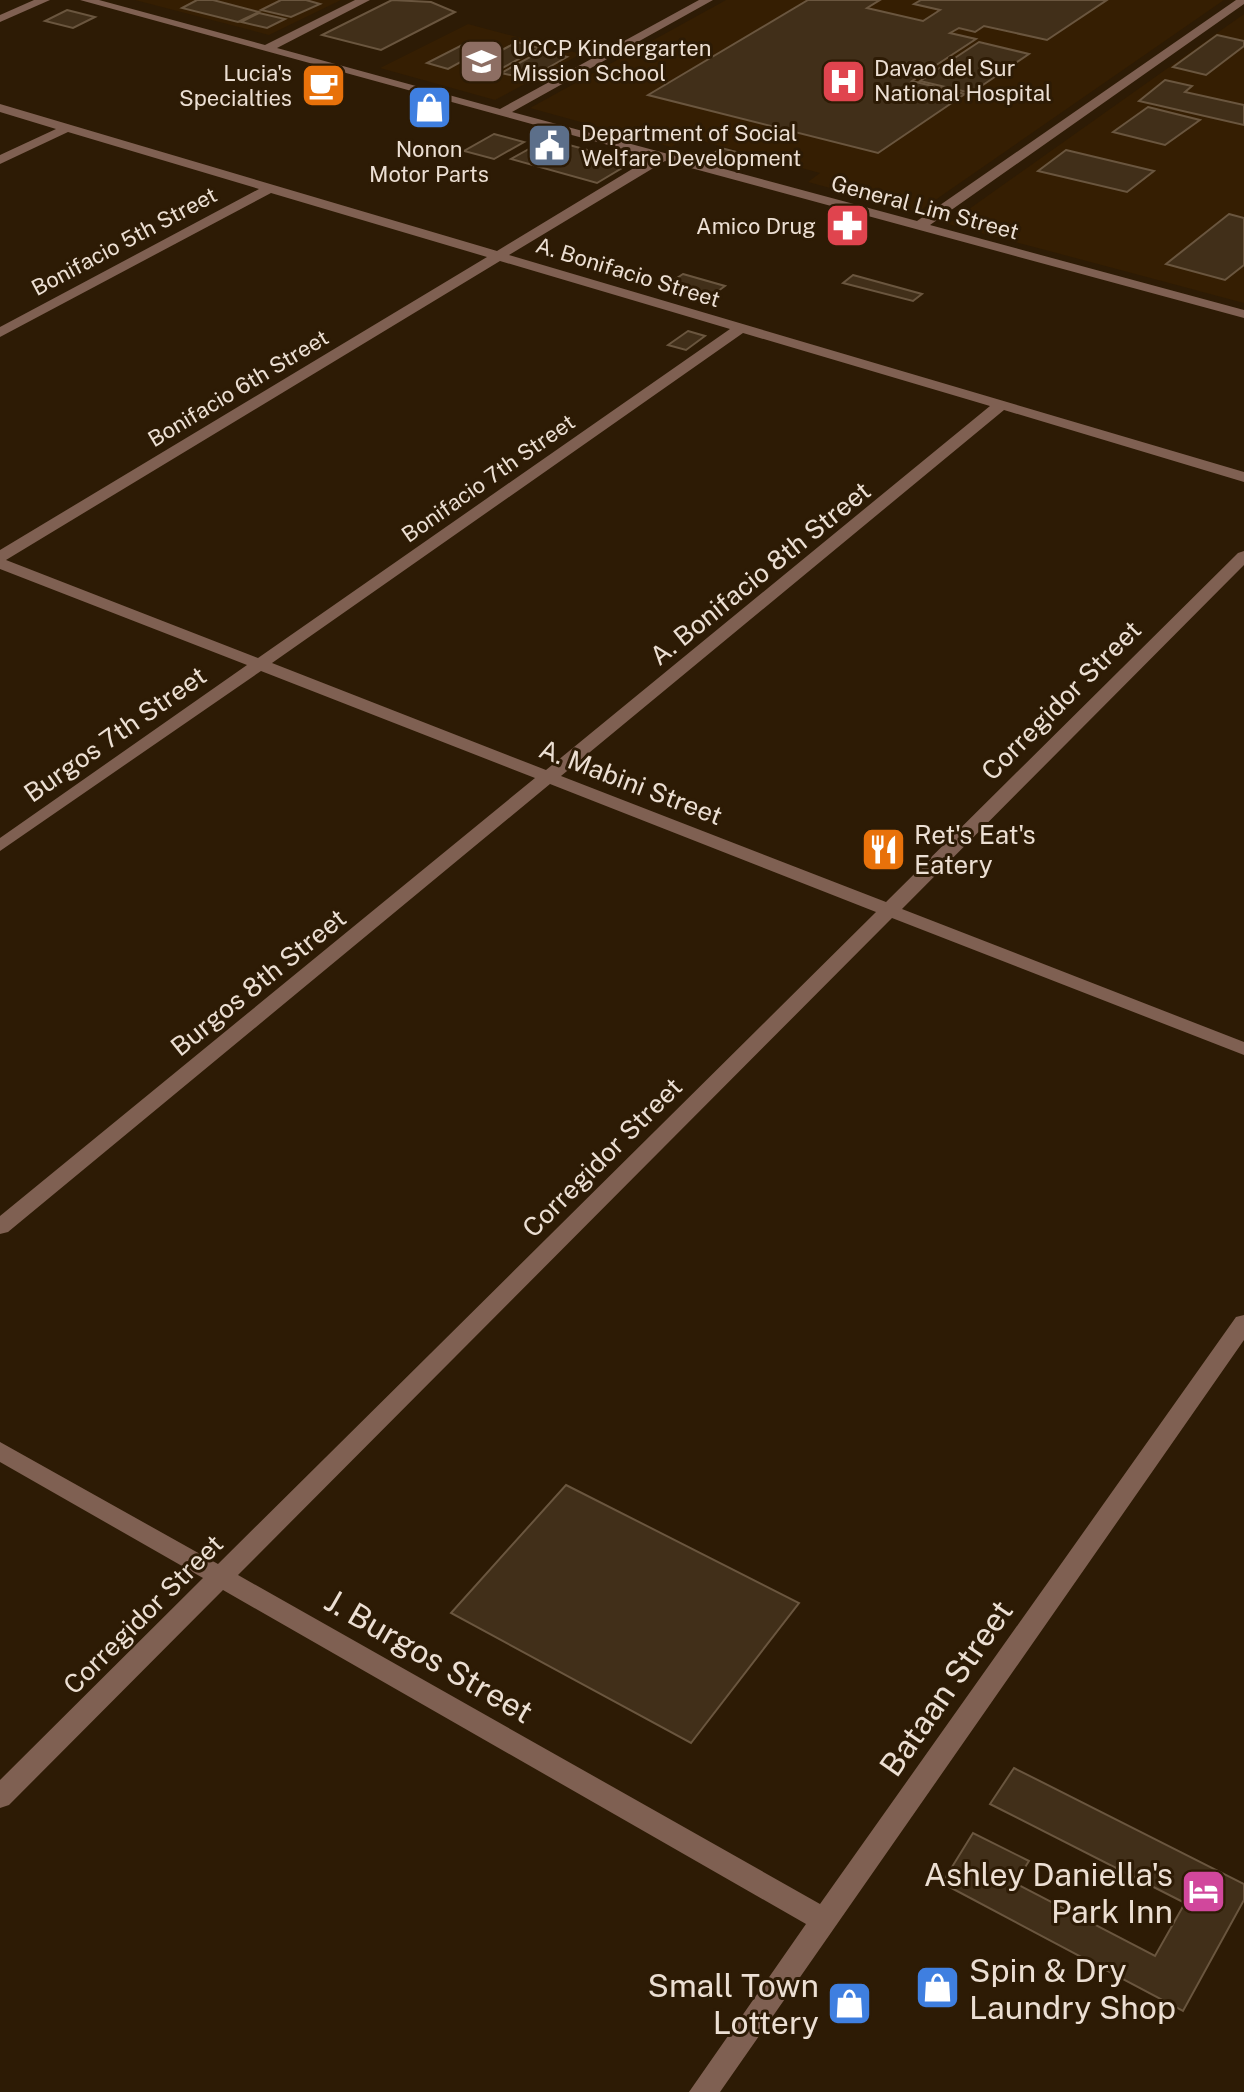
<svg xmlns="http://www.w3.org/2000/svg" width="1244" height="2092" viewBox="0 0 1244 2092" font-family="'Public Sans',sans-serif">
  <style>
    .built { fill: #351e02 }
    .building { fill: #412f19; stroke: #6a563f; stroke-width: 2 }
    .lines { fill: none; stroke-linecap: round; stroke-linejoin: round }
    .minor { fill: #7f6052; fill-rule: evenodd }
    .labels { text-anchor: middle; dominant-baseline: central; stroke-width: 6; stroke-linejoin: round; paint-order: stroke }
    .far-poi-label { font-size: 22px; fill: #ecdfd3; stroke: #2d1b05; text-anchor: start }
    .far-street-label { font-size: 22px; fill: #ecdfd3; stroke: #2d1b05 }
    .street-label { font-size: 26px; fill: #ecdfd3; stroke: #2d1b05 }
    .poi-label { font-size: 26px; fill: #ecdfd3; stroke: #2d1b05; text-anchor: start }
    .near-street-label { font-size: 32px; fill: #ecdfd3; stroke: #2d1b05 }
    .near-poi-label { font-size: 32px; fill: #ecdfd3; stroke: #2d1b05; text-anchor: end }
  </style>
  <rect width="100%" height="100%" fill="#2d1b05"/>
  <g class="built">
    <polygon points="135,0 341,0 269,35"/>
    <polygon points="726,0 1224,0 918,212 808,182 820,173 687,137 671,147 530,108"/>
    <polygon points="1244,14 1244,303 948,224"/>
    <polygon points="468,24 581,54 495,100 380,68"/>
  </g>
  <g class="building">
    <polygon points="197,0 213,0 259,12 238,22 182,8"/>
    <polygon points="281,0 306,0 320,4 291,17 261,10"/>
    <polygon points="392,0 431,2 455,12 381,50 322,35"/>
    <polygon points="808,0 880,0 867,8 923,21 940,10 914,4 921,0 1107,0 1047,40 984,26 975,32 959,28 950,33 976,39 912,81 965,94 878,153 648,95"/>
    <polygon points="67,10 95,17 73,28 45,21"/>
    <polygon points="259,13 285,19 267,28 241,22"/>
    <polygon points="1217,35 1244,41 1244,46 1206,75 1173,67"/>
    <polygon points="470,41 490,46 448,69 427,63"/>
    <polygon points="517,42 539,48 497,71 474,65"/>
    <polygon points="979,42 1029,54 971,93 920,81"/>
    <polygon points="541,51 567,57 528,79 501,73"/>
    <polygon points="1165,80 1192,86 1185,92 1244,105 1244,125 1139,101"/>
    <polygon points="1148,107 1200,120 1165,145 1113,132"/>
    <polygon points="494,134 524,142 494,159 464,151"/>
    <polygon points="547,139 632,162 597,183 511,159"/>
    <polygon points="721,148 744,154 733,162 710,156"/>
    <polygon points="1066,150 1154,171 1127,192 1038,171"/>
    <polygon points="1229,214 1244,218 1244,265 1225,280 1166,264"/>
    <polygon points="683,274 725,286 710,297 666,285"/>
    <polygon points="853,275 922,294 913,301 843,283"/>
    <polygon points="688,331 705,336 686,350 668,345"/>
    <polygon points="566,1485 799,1603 691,1743 451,1613"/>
    <polygon points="1014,1768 1244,1884 1244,1900 1183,2011 942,1883 973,1833 1029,1861 1015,1883 1155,1956 1185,1903 990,1804"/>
  </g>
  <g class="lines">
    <g class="minor">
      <polygon points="34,0 50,0 0,22 0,15"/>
      <path d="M80,0H99L265,45L355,0H370L277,48L500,109L699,0H713L512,112L917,221L1236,0H1244V4L930,225L1244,310V318L665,161L509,255L1244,472V482L1004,410L561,776L886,902L1238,553L1244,551V565L902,909L1244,1042V1055L892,918L238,1575L820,1904L1236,1317L1244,1315V1340L720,2092H689L806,1924L223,1590L9,1805L0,1808V1780L203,1578L0,1462V1442L218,1564L876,912L550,784L8,1232L0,1234V1216L535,778L261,671L0,851V838L247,665L0,569V550L487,257L271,193L0,337V327L259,189L68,132L0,164V155L56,129L0,112V104L497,251L652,157ZM500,261L730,329L258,658L6,560ZM743,333L990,406L546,770L272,663Z"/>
    </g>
  </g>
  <defs>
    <symbol id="school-square" viewBox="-11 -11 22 22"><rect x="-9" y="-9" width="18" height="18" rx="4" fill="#8d6e63" stroke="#2d1b05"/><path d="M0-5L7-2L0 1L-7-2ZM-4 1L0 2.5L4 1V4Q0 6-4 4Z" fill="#fff"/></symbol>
    <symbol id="hospital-square" viewBox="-11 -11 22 22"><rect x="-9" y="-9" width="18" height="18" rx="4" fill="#e0444e" stroke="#2d1b05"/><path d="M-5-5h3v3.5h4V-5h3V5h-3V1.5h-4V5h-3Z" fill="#fff"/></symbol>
    <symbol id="cafe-square" viewBox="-11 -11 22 22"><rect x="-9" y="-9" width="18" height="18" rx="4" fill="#e8710a" stroke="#2d1b05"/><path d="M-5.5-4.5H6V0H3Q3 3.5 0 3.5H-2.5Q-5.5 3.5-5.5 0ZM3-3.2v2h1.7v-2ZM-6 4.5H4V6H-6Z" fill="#fff"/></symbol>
    <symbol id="shop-square" viewBox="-11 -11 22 22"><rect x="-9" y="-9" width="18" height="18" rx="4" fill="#3f7fe0" stroke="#2d1b05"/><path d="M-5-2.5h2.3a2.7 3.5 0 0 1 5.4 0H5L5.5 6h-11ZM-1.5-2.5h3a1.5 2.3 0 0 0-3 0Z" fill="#fff"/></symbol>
    <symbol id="civic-square" viewBox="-11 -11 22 22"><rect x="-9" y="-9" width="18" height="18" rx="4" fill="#5c6f8a" stroke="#2d1b05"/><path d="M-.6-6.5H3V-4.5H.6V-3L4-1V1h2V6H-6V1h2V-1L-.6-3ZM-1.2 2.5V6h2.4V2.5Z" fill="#fff"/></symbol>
    <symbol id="pharmacy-square" viewBox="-11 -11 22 22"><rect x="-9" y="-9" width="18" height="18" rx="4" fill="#e0444e" stroke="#2d1b05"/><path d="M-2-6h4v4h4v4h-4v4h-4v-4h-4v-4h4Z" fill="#fff"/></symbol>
    <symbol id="restaurant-square" viewBox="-11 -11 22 22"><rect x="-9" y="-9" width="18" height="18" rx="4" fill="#e8710a" stroke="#2d1b05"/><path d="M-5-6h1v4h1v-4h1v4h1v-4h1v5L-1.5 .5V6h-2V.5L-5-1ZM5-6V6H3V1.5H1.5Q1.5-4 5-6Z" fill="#fff"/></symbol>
    <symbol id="hotel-square" viewBox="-11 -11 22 22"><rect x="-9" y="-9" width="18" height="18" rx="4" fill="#d1479c" stroke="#2d1b05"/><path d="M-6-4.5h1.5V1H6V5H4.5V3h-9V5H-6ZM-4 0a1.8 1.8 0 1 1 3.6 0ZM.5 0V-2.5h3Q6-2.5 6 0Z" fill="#fff"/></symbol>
  </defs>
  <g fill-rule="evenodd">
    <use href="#school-square" x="456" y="36" width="51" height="51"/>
    <use href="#hospital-square" x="818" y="56" width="51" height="51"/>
    <use href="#cafe-square" x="298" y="60" width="51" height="51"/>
    <use href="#shop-square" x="404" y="82" width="51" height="51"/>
    <use href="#civic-square" x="524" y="120" width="51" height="51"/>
    <use href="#pharmacy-square" x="822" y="200" width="51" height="51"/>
    <use href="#restaurant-square" x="858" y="824" width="51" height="51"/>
    <use href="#hotel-square" x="1178" y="1866" width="51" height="51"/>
    <use href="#shop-square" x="912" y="1962" width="51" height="51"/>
    <use href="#shop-square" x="824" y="1978" width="51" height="51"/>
  </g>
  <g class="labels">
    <g class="far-poi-label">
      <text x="512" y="48">UCCP Kindergarten<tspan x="512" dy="25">Mission School</tspan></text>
      <text x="874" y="68">Davao del Sur<tspan x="874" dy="25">National Hospital</tspan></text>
      <text x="292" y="73" text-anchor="end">Lucia's<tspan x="292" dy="25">Specialties</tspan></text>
      <text x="581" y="133">Department of Social<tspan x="581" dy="25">Welfare Development</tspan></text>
      <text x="429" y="149" text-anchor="middle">Nonon<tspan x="429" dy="25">Motor Parts</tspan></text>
      <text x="816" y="226" text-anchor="end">Amico Drug</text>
    </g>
    <g class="far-street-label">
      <text transform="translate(925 207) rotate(15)">General Lim Street</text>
      <text transform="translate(124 241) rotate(-28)">Bonifacio 5th Street</text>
      <text transform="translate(628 272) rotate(17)">A. Bonifacio Street</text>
      <text transform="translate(238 388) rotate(-31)">Bonifacio 6th Street</text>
      <text transform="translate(488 478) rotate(-35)">Bonifacio 7th Street</text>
    </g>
    <g class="street-label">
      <text transform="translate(760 573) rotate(-39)">A. Bonifacio 8th Street</text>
      <text transform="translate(1061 700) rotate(-45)">Corregidor Street</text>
      <text transform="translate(115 734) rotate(-35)">Burgos 7th Street</text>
      <text transform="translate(631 782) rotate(21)">A. Mabini Street</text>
      <text transform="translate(258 982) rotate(-39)">Burgos 8th Street</text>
      <text transform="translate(602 1157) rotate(-45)">Corregidor Street</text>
      <text transform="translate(143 1614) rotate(-45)">Corregidor Street</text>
    </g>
    <g class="poi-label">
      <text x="914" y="834">Ret's Eat's<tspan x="914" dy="30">Eatery</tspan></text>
    </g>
    <g class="near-street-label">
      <text transform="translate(429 1656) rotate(30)">J. Burgos Street</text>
      <text transform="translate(946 1688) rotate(-55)">Bataan Street</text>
    </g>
    <g class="near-poi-label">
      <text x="1173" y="1874">Ashley Daniella's<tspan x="1173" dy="37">Park Inn</tspan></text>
      <text x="969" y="1970" text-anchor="start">Spin &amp; Dry<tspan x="969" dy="37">Laundry Shop</tspan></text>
      <text x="819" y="1985">Small Town<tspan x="819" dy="37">Lottery</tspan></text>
    </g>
  </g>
</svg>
